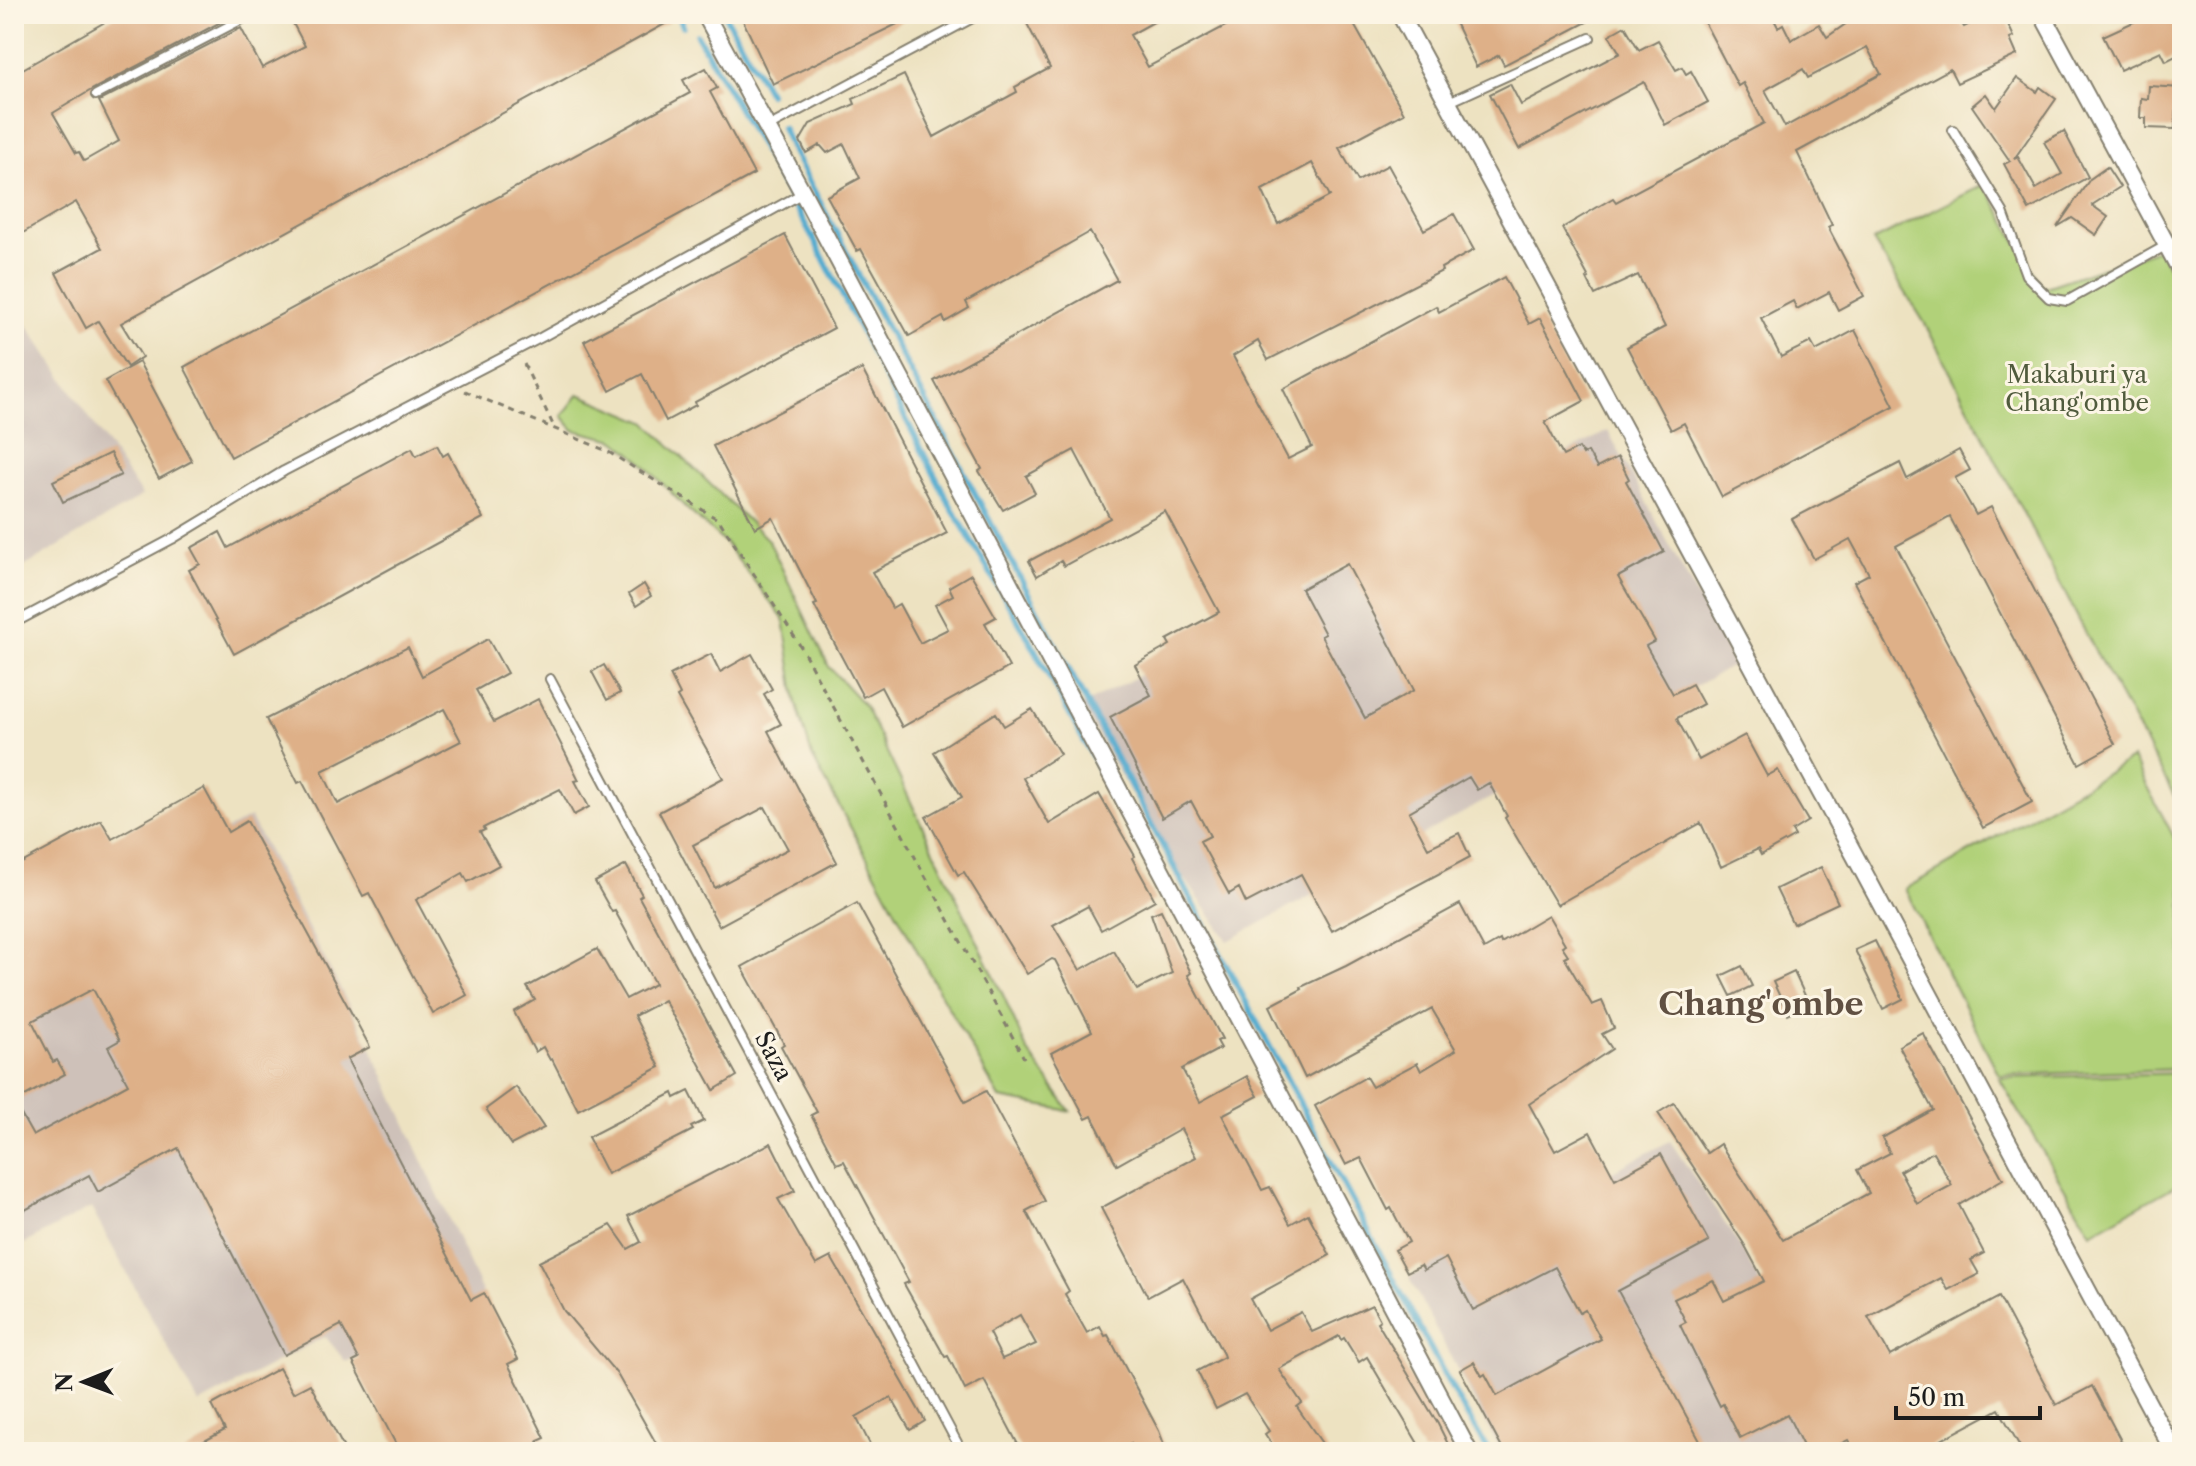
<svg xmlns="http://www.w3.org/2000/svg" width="2196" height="1466" viewBox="0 0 2196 1466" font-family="'Libre Caslon Text',serif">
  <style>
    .industrial { fill: #cec1b9 }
    .green { fill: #b1d179; stroke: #66764a; stroke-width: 2 }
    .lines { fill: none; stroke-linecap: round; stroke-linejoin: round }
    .stream { stroke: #52abcf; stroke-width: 6 }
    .building { fill: #deb088; fill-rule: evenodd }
    .service-casing { stroke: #847f6e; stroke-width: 12 }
    .minor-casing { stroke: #847f6e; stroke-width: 20 }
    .path { stroke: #847f6e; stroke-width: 3; stroke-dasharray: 6 6; stroke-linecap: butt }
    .service { stroke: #fff; stroke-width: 8 }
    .minor { stroke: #fff; stroke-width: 16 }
    .labels { text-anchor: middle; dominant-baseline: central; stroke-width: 6; stroke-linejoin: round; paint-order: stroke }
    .park-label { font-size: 24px; fill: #505b3d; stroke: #fcf5e5 }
    .street-label { font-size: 24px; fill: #1c1c1c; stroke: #fcf5e5 }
    .district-label { font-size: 32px; font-weight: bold; fill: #605042; stroke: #fcf5e5 }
  </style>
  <rect width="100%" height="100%" fill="#fcf5e5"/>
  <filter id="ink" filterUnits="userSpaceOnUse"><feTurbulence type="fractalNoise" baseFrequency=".0125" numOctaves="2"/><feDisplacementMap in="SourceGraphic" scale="16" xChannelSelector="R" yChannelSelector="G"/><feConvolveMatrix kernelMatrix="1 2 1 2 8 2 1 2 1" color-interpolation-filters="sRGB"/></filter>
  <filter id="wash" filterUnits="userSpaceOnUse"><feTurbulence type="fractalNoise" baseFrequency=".006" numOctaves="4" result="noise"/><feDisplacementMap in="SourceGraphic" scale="32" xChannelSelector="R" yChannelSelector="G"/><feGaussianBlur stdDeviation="1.8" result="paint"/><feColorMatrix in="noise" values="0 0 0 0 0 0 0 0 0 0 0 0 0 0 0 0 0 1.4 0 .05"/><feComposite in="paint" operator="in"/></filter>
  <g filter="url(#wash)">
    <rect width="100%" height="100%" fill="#ede2c1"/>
    <g class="industrial">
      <polygon points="14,305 142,496 14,573"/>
      <polygon points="1608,431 1734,665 1228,941 1153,832 1081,706"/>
      <polygon points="250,817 370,1045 484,1296 346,1362 325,1336 199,1404 91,1208 14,1249 14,947"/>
      <polygon points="1670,1141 1740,1246 1849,1452 1501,1452 1409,1278"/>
    </g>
    <g class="green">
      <polygon points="1985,184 2043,288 2158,249 2182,289 2182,810 2093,647 1924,322 1873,241"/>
      <polygon points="579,394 646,422 769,541 829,667 865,706 1004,997 1027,1050 1070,1111 1000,1098 940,993 812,756 796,702 784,620 725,543 686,508 640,460 615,440 574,430 562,416"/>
      <polygon points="2132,759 2182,852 2182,1069 1999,1075 1905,889"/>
      <polygon points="2182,1073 2182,1182 2091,1233 1999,1078"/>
    </g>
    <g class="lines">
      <g class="stream">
        <polyline points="678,14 683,26"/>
        <polyline points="724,14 769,93"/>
        <polyline points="697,35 813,238 948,501 1029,639 1102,774"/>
        <polyline points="782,127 791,148 1458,1400 1489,1452"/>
      </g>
    </g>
    <g id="blocks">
      <g class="building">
        <polygon points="119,14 234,15 93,89 53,113 76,153 79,152 84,161 119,141 99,101 241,28 262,68 305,46 288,14 683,14 121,323 142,357 127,367 98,321 86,328 56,273 102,248 76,202 14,238 14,74"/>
        <polygon points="740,14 918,14 773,84"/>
        <path d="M1022,14H1168L1130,35L1148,67L1248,14H1348L1404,113L1339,148L1358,181L1388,165L1424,230L1454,214L1474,250L1441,268L1442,271L1268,360L1258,341L1233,356L1288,459L1312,447L1283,389L1436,306L1439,312L1504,277L1529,324L1540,318L1584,401L1545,422L1563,456L1579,448L1583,455L1588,452L1597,468L1618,457L1629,479L1626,481L1664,552L1618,577L1655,641L1646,646L1673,694L1692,684L1703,704L1677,718L1678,721L1699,760L1745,735L1767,776L1778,770L1808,821L1792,831L1795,836L1761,855L1758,849L1721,867L1701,823L1557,905L1505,818L1507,816L1489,783L1477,790L1469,777L1409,812L1428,848L1459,833L1470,857L1332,931L1301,874L1246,903L1239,888L1229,894L1200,841L1210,836L1191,801L1162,818L1110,717L1151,695L1135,665L1170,645L1167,640L1219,612L1165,511L1064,566L1061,561L1037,576L1029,561L1110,518L1074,450L1026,476L1035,493L1003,510L979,471L982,469L934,381L1117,280L1090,232L966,302L969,308L945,322L943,317L909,336L861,249L857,251L827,196L860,178L844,144L827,153L820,145L806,153L800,141L810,124L855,104L853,99L904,75L934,137L1017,92L1015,87L1050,68ZM1312,163L1330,196L1278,224L1262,190ZM1347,564L1414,690L1365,718L1321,636L1325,634L1301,589Z"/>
        <polygon points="1451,14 1602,14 1504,65 1499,55 1476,67"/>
        <path d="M1700,14H1771L1778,27L1783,24L1791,40L1819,24L1827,37L1860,14H1955L1964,27L1990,14H1997L2002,24L2007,22L2014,37L2010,39L2017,55L1957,83L1950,69L1797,152L1832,225L1828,227L1864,296L1838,310L1829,292L1797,309L1793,301L1761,318L1781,357L1811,342L1816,351L1855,330L1894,406L1722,497L1684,423L1671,430L1627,347L1665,327L1638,275L1595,295L1587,279L1589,278L1562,228L1613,198L1616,202L1764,123L1743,83L1738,86ZM1867,47L1881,74L1785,127L1765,90L1803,69L1808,78Z"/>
        <polygon points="2151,14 2177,14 2182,23 2182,53 2166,61 2161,51 2120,70 2103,36"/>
        <polygon points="1625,26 1639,50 1658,40 1676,70 1682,67 1686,74 1691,71 1708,102 1665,125 1644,82 1519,149 1490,94 1510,84 1521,105 1620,53 1609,35"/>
        <polygon points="706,68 717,88 710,92 754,174 231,457 184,367 690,93 683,80"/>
        <polygon points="2017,78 2037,92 2040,87 2056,99 2014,159 2018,157 2036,189 2062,174 2044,142 2064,131 2088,177 2029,210 2004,164 2010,161 1972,106 1986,94 1996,108"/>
        <polygon points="2149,86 2182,88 2182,104 2177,104 2175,129 2146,128 2146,118 2140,118 2141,98 2148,99"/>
        <polygon points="2107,167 2120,187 2092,205 2108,217 2096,235 2072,218 2057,227 2090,179"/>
        <polygon points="785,235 834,328 695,402 696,405 666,421 642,374 610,391 584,341"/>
        <polygon points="139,362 192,461 159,479 105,381"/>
        <polygon points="862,369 947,533 872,572 892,608 899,604 920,643 948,629 935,605 953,595 949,587 971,574 996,617 985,623 1009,667 902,727 881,687 863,697 814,605 817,604 773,518 755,528 713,446"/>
        <polygon points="437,445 443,456 448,453 483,518 234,654 189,570 200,564 191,548 220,532 228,548 412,448 416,456"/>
        <polygon points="1959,450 1970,470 1955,478 1976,515 1991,507 2115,744 2079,764 1950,517 1896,546 2032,802 1983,828 1854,582 1869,574 1850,539 1814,559 1792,519 1900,463 1907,479"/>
        <polygon points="110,453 121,475 63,502 53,481"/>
        <polygon points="644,584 651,596 636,606 629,594"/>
        <path d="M488,639L507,673L476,690L494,722L538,699L579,780L575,781L589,807L574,815L560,789L483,828L485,830L480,832L499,865L468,882L463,873L416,900L467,995L433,1014L369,893L363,896L302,781L298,783L266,719L408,647L422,676ZM444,709L461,741L338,804L322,771Z"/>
        <path d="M711,654L720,672L752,654L772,689L764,694L781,724L768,731L837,862L719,926L659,812L723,778L677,697L680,695L670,675ZM765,807L788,849L715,888L693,845Z"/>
        <polygon points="604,665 620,693 607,700 592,672"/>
        <polygon points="1032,709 1060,754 1023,778 1049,824 1099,794 1135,856 1132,858 1155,900 1101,930 1088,906 1053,925 1080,970 1114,951 1137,990 1172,973 1151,914 1161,910 1191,973 1188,975 1222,1039 1217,1041 1221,1048 1182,1069 1200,1102 1247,1076 1258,1096 1222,1115 1262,1190 1270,1187 1290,1224 1308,1214 1330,1255 1250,1299 1267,1330 1301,1312 1312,1332 1372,1305 1380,1320 1377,1322 1438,1424 1452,1452 1423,1452 1367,1357 1359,1362 1344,1338 1341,1340 1339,1336 1279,1369 1302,1403 1297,1407 1328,1452 1277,1452 1265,1434 1269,1431 1245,1394 1216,1409 1197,1371 1224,1357 1223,1354 1183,1278 1148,1297 1101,1208 1196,1157 1181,1129 1117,1165 1092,1116 1086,1119 1051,1053 1092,1031 1055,960 1052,959 1027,974 964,872 958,875 926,817 962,797 934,752 996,713 1004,726"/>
        <path d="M204,788L228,832L247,821L370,1047L347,1059L471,1300L484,1293L518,1359L508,1364L545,1438L538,1441L544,1452H400L353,1362L359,1359L341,1325L284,1355L178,1148L98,1192L89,1175L14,1216V867L101,820L112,839ZM93,989L120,1040L108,1047L128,1084L33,1136L14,1102L65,1074L57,1060L53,1062L32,1021Z"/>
        <polygon points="626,865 642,895 639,897 737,1076 714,1090 664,1000 634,1016 660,1067 578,1110 552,1059 550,1060 543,1047 535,1052 514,1012 535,1000 527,987 597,949 626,999 655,984 615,911 612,912 595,882"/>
        <polygon points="1821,867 1838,903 1793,924 1776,889"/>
        <path d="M857,903L965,1102L986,1091L1045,1201L1026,1211L1069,1291L1065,1294L1087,1333L1100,1326L1105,1336L1108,1335L1159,1431L1167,1452H1134L1131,1444L1116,1452H1022L984,1380L965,1390L948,1356L945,1357L904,1284L909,1282L844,1161L837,1164L811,1115L817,1112L781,1046L784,1044L742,967ZM1020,1315L1036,1344L1002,1359L989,1333Z"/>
        <polygon points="1460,904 1484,949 1500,940 1501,943 1548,915 1565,944 1562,946 1568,955 1564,957 1592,1005 1602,1001 1614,1028 1602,1034 1612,1049 1529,1104 1555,1151 1590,1132 1615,1179 1661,1154 1709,1242 1618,1291 1706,1452 1504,1452 1460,1370 1474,1362 1482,1376 1485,1374 1497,1396 1601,1339 1585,1310 1580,1313 1555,1267 1473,1310 1446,1258 1424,1270 1421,1265 1407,1272 1395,1250 1409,1242 1391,1208 1388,1210 1361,1158 1346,1165 1315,1106 1366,1077 1372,1087 1417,1063 1421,1071 1456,1050 1432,1009 1305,1078 1270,1006 1302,989 1301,987 1346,966"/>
        <polygon points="1875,941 1903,999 1883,1009 1855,950"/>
        <polygon points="1742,966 1752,986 1731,996 1721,976"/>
        <polygon points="1794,972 1809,1004 1788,1014 1773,982"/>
        <path d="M1923,1033L2003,1179L1959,1205L1984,1253L1971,1260L1979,1274L1948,1290L1941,1278L1868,1317L1890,1356L1999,1297L2056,1405L2092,1386L2127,1452H2023L1999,1409L1919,1452H1855L1848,1440L1824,1452H1806L1787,1414L1740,1438L1723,1404L1720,1406L1680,1325L1686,1322L1674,1299L1713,1280L1724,1301L1764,1281L1744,1244L1658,1113L1674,1103L1707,1153L1720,1144L1783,1240L1869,1193L1857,1170L1890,1153L1882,1138L1933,1110L1899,1046ZM1933,1152L1952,1185L1917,1204L1900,1171Z"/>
        <polygon points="516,1087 544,1128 511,1145 486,1109"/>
        <polygon points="689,1091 704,1121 691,1127 693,1130 607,1174 588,1137 673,1093 675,1098"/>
        <polygon points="771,1143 795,1191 778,1199 816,1265 831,1257 925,1421 910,1430 891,1397 856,1417 874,1452 661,1452 617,1374 564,1311 539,1262 611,1225 628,1249 641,1242 628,1216"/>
        <polygon points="279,1368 293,1393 310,1384 346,1452 184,1452 225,1430 212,1405"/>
      </g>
    </g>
  </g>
  <g filter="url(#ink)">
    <use href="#blocks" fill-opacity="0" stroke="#847f6e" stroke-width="2"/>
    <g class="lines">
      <defs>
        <g id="service">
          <polyline points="96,95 252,14"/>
          <polyline points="1449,102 1590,38"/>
          <polyline points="768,127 980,14"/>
          <polyline points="1953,130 2003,212 2026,275 2049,298 2067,301 2167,245"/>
          <polyline points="14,623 172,539 284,471 542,337 803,193"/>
          <polyline points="550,679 962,1452"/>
        </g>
        <g id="minor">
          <polyline points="705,14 803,193 1469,1452"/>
          <polyline points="1400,14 1862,869 2174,1452"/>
          <polyline points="2042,14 2182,273"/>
        </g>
      </defs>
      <use href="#service" class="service-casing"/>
      <use href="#minor" class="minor-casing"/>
      <g class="path">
        <polyline points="524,364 555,429"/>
        <polyline points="465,391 607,451 719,520 801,647 1024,1058"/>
      </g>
      <use href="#service" class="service"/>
      <use href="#minor" class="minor"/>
    </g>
  </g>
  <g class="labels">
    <g class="park-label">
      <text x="2077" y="374">Makaburi ya<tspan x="2077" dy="28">Chang'ombe</tspan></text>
    </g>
    <g class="street-label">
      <text transform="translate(774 1056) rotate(62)">Saza</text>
    </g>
    <g class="district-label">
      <text x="1761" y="1003">Chang'ombe</text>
    </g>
  </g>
  <rect width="2196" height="1466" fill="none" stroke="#fcf5e5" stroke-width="48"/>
  <g transform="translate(84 1382) rotate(269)" stroke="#fcf5e5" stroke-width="6" paint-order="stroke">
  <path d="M0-6L14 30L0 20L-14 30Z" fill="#1c1c1c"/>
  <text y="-12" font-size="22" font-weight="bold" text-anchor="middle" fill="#1c1c1c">N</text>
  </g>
  <path d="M1896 1406v12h144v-12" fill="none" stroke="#1c1c1c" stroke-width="4"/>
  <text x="1908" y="1406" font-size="24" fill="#1c1c1c" stroke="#fcf5e5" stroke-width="6" paint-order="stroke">50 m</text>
</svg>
